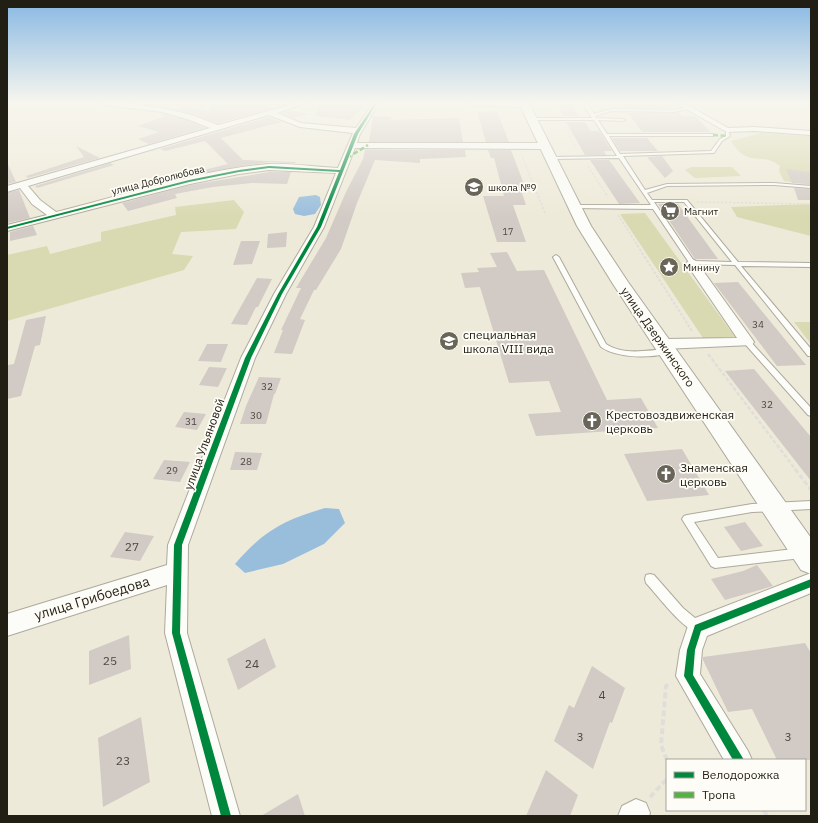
<svg xmlns="http://www.w3.org/2000/svg" width="818" height="823" viewBox="0 0 818 823" font-family="'IBM Plex Sans',sans-serif">
  <style>
    .green { fill: #d9d9b2 }
    .water { fill: #99bedc }
    .building { fill: #d2cac5 }
    .lines { fill: none; stroke-linecap: round; stroke-linejoin: round }
    .lane-casing { stroke: #ada99c; stroke-width: 2 }
    .street-casing { stroke: #ada99c; stroke-width: 2 }
    .secondary-casing { stroke: #ada99c; stroke-width: 2 }
    .path-far5 { stroke: #e0ded9; stroke-width: 1; stroke-dasharray: 2 1; stroke-linecap: butt }
    .path-far4 { stroke: #e0ded9; stroke-width: 1.5; stroke-dasharray: 2.5 1.5; stroke-linecap: butt }
    .path-far3 { stroke: #e0ded9; stroke-width: 2; stroke-dasharray: 3 1.5; stroke-linecap: butt }
    .path-far2 { stroke: #e0ded9; stroke-width: 2.5; stroke-dasharray: 4 2; stroke-linecap: butt }
    .path-far1 { stroke: #e0ded9; stroke-width: 3; stroke-dasharray: 5 2.5; stroke-linecap: butt }
    .path { stroke: #e0ded9; stroke-width: 4; stroke-dasharray: 6 3; stroke-linecap: butt }
    .lane { fill: #fcfcf9; fill-rule: evenodd }
    .street { fill: #fcfcf9; fill-rule: evenodd }
    .secondary { fill: #fcfcf9; fill-rule: evenodd }
    .quiet { stroke: #55b144; stroke-width: 2.5; stroke-dasharray: 5 2.5; stroke-linecap: butt }
    .cycleway-casing { stroke: #fefcf6; stroke-width: 2 }
    .cycleway { fill: #00873e; fill-rule: evenodd }
    .labels { text-anchor: middle; dominant-baseline: central; stroke-width: 3.5; stroke-linejoin: round; paint-order: stroke }
    .far-number-label { font-size: 9px; fill: #4d4940 }
    .far-street-label { font-size: 10px; fill: #211e13; stroke: #fefcf6 }
    .far-poi-label { font-size: 10px; fill: #211e13; stroke: #fefcf6; text-anchor: start }
    .number-label { font-size: 10px; fill: #4d4940 }
    .poi-label { font-size: 12px; fill: #211e13; stroke: #fefcf6; text-anchor: start }
    .street-label { font-size: 12px; fill: #211e13; stroke: #fefcf6 }
    .near-number-label { font-size: 12px; fill: #4d4940 }
    .near-street-label { font-size: 14px; fill: #211e13; stroke: #fefcf6 }
  </style>
  <rect width="100%" height="100%" fill="#eeead9"/>
  <g class="green">
    <path d="M761,133L811,136V186L805,184L784,181L779,171L780,166C761,151 748,169 731,141Z"/>
    <polygon points="691,167 732,167 741,176 695,178 685,170"/>
    <polygon points="234,200 244,212 236,229 181,232 172,254 193,256 184,270 7,321 7,255 47,246 50,254 101,241 101,232 176,215 175,207"/>
    <polygon points="811,204 811,236 737,217 731,207"/>
    <polygon points="645,213 735,337 703,338 620,214"/>
    <polygon points="794,322 811,322 811,344"/>
  </g>
  <g class="water">
    <polygon points="316,195 320,197 321,205 315,214 304,216 295,214 293,209 299,197"/>
    <path d="M325,508L339,509L345,523L324,544L283,564L245,573L235,564C263,531 284,520 325,508Z"/>
  </g>
  <g class="building">
    <polygon points="210,103 248,103 275,108 218,123 193,114 176,110 185,106 210,112"/>
    <polygon points="317,103 366,103 350,120 316,116"/>
    <polygon points="556,103 571,103 579,116 563,116"/>
    <polygon points="621,103 670,103 675,108 624,108"/>
    <polygon points="289,110 308,114 294,118 281,113"/>
    <polygon points="497,111 509,142 486,142 477,112"/>
    <polygon points="679,112 682,116 695,116 711,132 642,132 628,113"/>
    <polygon points="164,114 187,120 205,128 149,144 138,139 159,132 138,126 165,116 160,115"/>
    <polygon points="373,116 392,117 391,120 459,118 463,142 369,142"/>
    <polygon points="269,117 282,122 221,138 243,160 296,162 295,163 268,162 242,166 188,176 115,195 113,192 228,164 205,141 165,151 160,149"/>
    <polygon points="566,122 585,122 591,131 599,131 612,151 604,151 606,155 585,155"/>
    <polygon points="612,138 647,138 658,151 620,151"/>
    <polygon points="76,146 100,158 28,178 26,176 84,157"/>
    <polygon points="365,150 465,150 466,157 420,159 420,163 375,160 357,203 341,249 316,290 314,290 300,319 305,320 292,354 274,353 283,330 281,330 301,288 296,288 326,238 346,192 363,159"/>
    <polygon points="488,150 511,150 525,187 520,187 526,205 513,205 526,242 497,242 483,196 504,196 494,158 491,158"/>
    <polygon points="662,156 673,171 665,178 647,157"/>
    <polygon points="590,160 609,160 640,203 619,204"/>
    <polygon points="7,162 16,182 7,184"/>
    <polygon points="110,163 114,165 37,188 35,186"/>
    <polygon points="786,169 811,172 811,184 792,183"/>
    <polygon points="269,172 291,172 287,184 252,183 213,187 175,194 177,198 128,211 122,203 190,185"/>
    <polygon points="794,188 811,189 811,200 798,200"/>
    <polygon points="19,190 30,218 7,223 7,193"/>
    <polygon points="658,204 678,204 718,259 695,259"/>
    <polygon points="33,226 37,235 10,241 10,232"/>
    <polygon points="287,232 286,247 267,248 268,234"/>
    <polygon points="241,241 260,241 252,264 233,265"/>
    <polygon points="507,252 517,271 544,270 607,400 641,398 658,428 536,436 528,414 561,412 549,381 509,383 480,287 465,288 461,273 479,272 477,268 497,267 490,253"/>
    <polygon points="257,278 272,279 258,307 256,307 247,325 231,324"/>
    <polygon points="738,282 806,365 777,366 714,283"/>
    <polygon points="46,316 40,345 35,346 21,396 7,399 7,370 8,365 14,364 26,320"/>
    <polygon points="207,344 228,344 221,362 198,361"/>
    <polygon points="209,367 227,368 218,387 199,385"/>
    <polygon points="754,369 811,437 811,481 725,371"/>
    <polygon points="259,377 281,378 275,394 274,394 266,424 240,424 246,406"/>
    <polygon points="184,412 206,414 197,430 175,427"/>
    <polygon points="682,449 709,495 647,501 624,454"/>
    <polygon points="235,452 262,453 257,470 230,470"/>
    <polygon points="164,460 190,462 180,482 153,479"/>
    <polygon points="745,522 763,546 741,551 724,527"/>
    <polygon points="125,532 154,536 140,561 110,557"/>
    <polygon points="757,565 773,586 725,600 711,579 743,571"/>
    <polygon points="129,635 131,669 89,685 89,651"/>
    <polygon points="265,638 276,667 238,690 227,659"/>
    <polygon points="805,643 811,653 811,760 777,760 752,709 728,712 703,660 703,657"/>
    <polygon points="592,666 625,688 612,723 610,722 593,769 554,741 569,705 574,708"/>
    <polygon points="141,717 150,782 103,807 98,738"/>
    <polygon points="546,770 578,795 570,816 526,816"/>
    <polygon points="298,794 305,816 261,816"/>
  </g>
  <g class="lines">
    <defs>
      <g id="lane">
        <path d="M583,103H587L594,114L611,109L673,110L687,108L689,109L673,112L611,111L595,116L596,118L623,119L625,120L623,121L598,120L607,134H713L715,135L713,136H609L620,154L711,151L720,139L726,136V129H728L730,136L722,141L714,153L623,156L645,190L667,184L774,183L811,186V188L774,185L667,186L647,193L652,200H687L738,262L811,263V267L741,266L811,349V356H808L735,265L690,264L653,209L572,208L571,207L574,205H651L619,158L550,159L548,158L550,157L617,156L594,120H531L529,119L531,118H592ZM654,202H684L732,262L694,261Z"/>
        <path d="M556,255L559,257L606,344C624,356 647,350 668,349H671L672,351L671,353C650,358 619,359 601,347L553,257Z"/>
        <polygon points="745,340 749,340 811,408 811,416 808,415 745,344 743,342"/>
        <polygon points="811,501 811,509 752,512 694,522 718,558 802,548 806,550 807,553 806,556 802,558 715,568 711,566 682,519 684,516 687,515 752,504"/>
        <path d="M650,574L654,575L683,608L701,623L703,627L701,631L697,633C679,625 659,597 646,583L645,579L646,575Z"/>
      </g>
      <g id="street">
        <path d="M100,103H125L162,108L192,115L218,125L297,103H307L277,113L301,123L356,128L373,103H379L360,134L357,143H545L549,146L545,149L355,148L324,227L286,294L255,358L188,545L187,633L240,816H212L165,633L167,585L7,636V614L167,565L168,545L241,358L274,294L314,227L336,173L269,170L239,174L190,184L7,231V225L47,215L32,204L20,188L7,192V186L210,128L187,119L162,112L104,105ZM269,115L300,127L353,133L338,168C315,167 290,163 268,164C199,170 124,195 56,212L40,200L28,186Z"/>
        <polygon points="466,103 524,103 528,105 524,107 470,105"/>
        <polygon points="675,103 684,103 728,128 754,127 811,131 811,135 754,131 727,132"/>
        <polygon points="692,259 696,261 752,339 754,342 752,345 663,349 658,347 656,344 658,341 663,339 737,338 686,263"/>
        <polygon points="811,573 811,593 707,636 702,650 700,674 748,751 752,760 724,760 676,676 680,650 690,620"/>
        <polygon points="636,799 646,803 650,813 649,816 618,816 622,806"/>
      </g>
      <polygon id="secondary" points="519,103 529,103 591,226 628,282 811,538 811,574 801,570 613,284 577,226"/>
    </defs>
    <use href="#lane" class="lane-casing"/>
    <use href="#street" class="street-casing"/>
    <use href="#secondary" class="secondary-casing"/>
    <g class="path-far5">
      <polyline points="552,103 556,111"/>
      <polyline points="565,128 577,150"/>
      <polyline points="522,156 526,167"/>
    </g>
    <g class="path-far4">
      <polyline points="526,166 545,213"/>
      <polyline points="588,166 608,197"/>
      <polyline points="697,202 811,204"/>
      <polyline points="618,215 638,246"/>
    </g>
    <polyline class="path-far3" points="637,245 692,331"/>
    <polyline class="path-far2" points="708,354 796,470"/>
    <polyline class="path-far1" points="795,469 811,490"/>
    <g class="path">
      <polyline points="667,760 661,745 666,686 671,683"/>
      <polyline points="650,797 667,779"/>
      <polyline points="764,810 767,816"/>
    </g>
    <use href="#lane" class="lane"/>
    <use href="#street" class="street"/>
    <use href="#secondary" class="secondary"/>
    <g class="quiet">
      <polyline points="713,135 728,136"/>
      <polyline points="347,158 368,145"/>
    </g>
    <defs>
      <g id="cycleway">
        <polygon points="375,103 377,103 358,134 321,227 282,294 251,358 182,545 180,633 231,816 221,816 172,633 174,545 245,358 278,294 317,227 339,172 269,168 239,172 189,182 7,229 7,227 189,180 239,170 269,166 340,170 354,134"/>
        <polygon points="811,579 811,587 701,631 695,650 693,675 744,760 733,760 684,676 687,650 695,625"/>
      </g>
    </defs>
    <use href="#cycleway" class="cycleway-casing"/>
    <use href="#cycleway" class="cycleway"/>
  </g>
  <linearGradient id="sky" x2="0" y2="1"><stop stop-color="#88b8e3"/><stop offset="0.47" stop-color="#f7f6ee"/><stop offset="1" stop-color="#f7f6ee" stop-opacity="0"/></linearGradient>
  <rect width="818" height="218" fill="url(#sky)"/>
  <defs>
    <symbol id="school-disc" viewBox="-11 -11 22 22"><circle r="9.5" fill="#696558" stroke="#fefcf6"/><path d="M0-5L7-2L0 1L-7-2ZM-4 1L0 2.5L4 1V4Q0 6-4 4Z" fill="#fff"/></symbol>
    <symbol id="supermarket-disc" viewBox="-11 -11 22 22"><circle r="9.5" fill="#696558" stroke="#fefcf6"/><path d="M-6-5.5h2.5l.6 2H6L4.5 2H-2.5L-4.4-4H-6ZM-1.5 3.2a1.3 1.3 0 1 0 .1 0ZM3 3.2a1.3 1.3 0 1 0 .1 0Z" fill="#fff"/></symbol>
    <symbol id="sight-disc" viewBox="-11 -11 22 22"><circle r="9.5" fill="#696558" stroke="#fefcf6"/><path d="M0-6L1.8-2.2L6-1.7L2.9 1.2L3.7 5.4L0 3.3L-3.7 5.4L-2.9 1.2L-6-1.7L-1.8-2.2Z" fill="#fff"/></symbol>
    <symbol id="church-disc" viewBox="-11 -11 22 22"><circle r="9.5" fill="#696558" stroke="#fefcf6"/><path d="M-1.2-6h2.4v3.5h3.3v2.4h-3.3V6h-2.4V-.1h-3.3v-2.4h3.3Z" fill="#fff"/></symbol>
  </defs>
  <g fill-rule="evenodd">
    <use href="#school-disc" x="463" y="176" width="22" height="22"/>
    <use href="#supermarket-disc" x="659" y="200" width="22" height="22"/>
    <use href="#sight-disc" x="658" y="256" width="22" height="22"/>
    <use href="#school-disc" x="438" y="330" width="22" height="22"/>
    <use href="#church-disc" x="581" y="410" width="22" height="22"/>
    <use href="#church-disc" x="655" y="463" width="22" height="22"/>
  </g>
  <g class="labels">
    <g class="far-number-label">
      <text x="508" y="231">17</text>
    </g>
    <g class="far-street-label">
      <text transform="translate(158 180) rotate(-14)">улица Добролюбова</text>
    </g>
    <g class="far-poi-label">
      <text x="488" y="187">школа №9</text>
      <text x="684" y="211">Магнит</text>
      <text x="683" y="267">Минину</text>
    </g>
    <g class="number-label">
      <text x="758" y="324">34</text>
      <text x="267" y="386">32</text>
      <text x="767" y="404">32</text>
      <text x="256" y="415">30</text>
      <text x="191" y="421">31</text>
      <text x="246" y="461">28</text>
      <text x="172" y="470">29</text>
    </g>
    <g class="poi-label">
      <text x="463" y="334">специальная<tspan x="463" dy="14">школа VIII вида</tspan></text>
      <text x="606" y="414">Крестовоздвиженская<tspan x="606" dy="14">церковь</tspan></text>
      <text x="680" y="467">Знаменская<tspan x="680" dy="14">церковь</tspan></text>
    </g>
    <g class="street-label">
      <text transform="translate(658 337) rotate(55)">улица Дзержинского</text>
      <text transform="translate(204 444) rotate(-70)">улица Ульяновой</text>
    </g>
    <g class="near-number-label">
      <text x="132" y="546">27</text>
      <text x="110" y="660">25</text>
      <text x="252" y="663">24</text>
      <text x="602" y="694">4</text>
      <text x="580" y="736">3</text>
      <text x="788" y="736">3</text>
      <text x="123" y="760">23</text>
    </g>
    <g class="near-street-label">
      <text transform="translate(92 598) rotate(-17)">улица Грибоедова</text>
    </g>
  </g>
  <rect width="818" height="823" fill="none" stroke="#211e13" stroke-width="16"/>
  <rect x="666" y="759" width="140" height="52" fill="#fefcf6" stroke="#a6a39b"/>
  <rect x="674" y="772" width="20" height="6" fill="#00873e" stroke="#a6a39b"/>
  <text x="702" y="779" font-size="12" fill="#211e13">Велодорожка</text>
  <rect x="674" y="792" width="20" height="6" fill="#55b144" stroke="#a6a39b"/>
  <text x="702" y="799" font-size="12" fill="#211e13">Тропа</text>
</svg>
